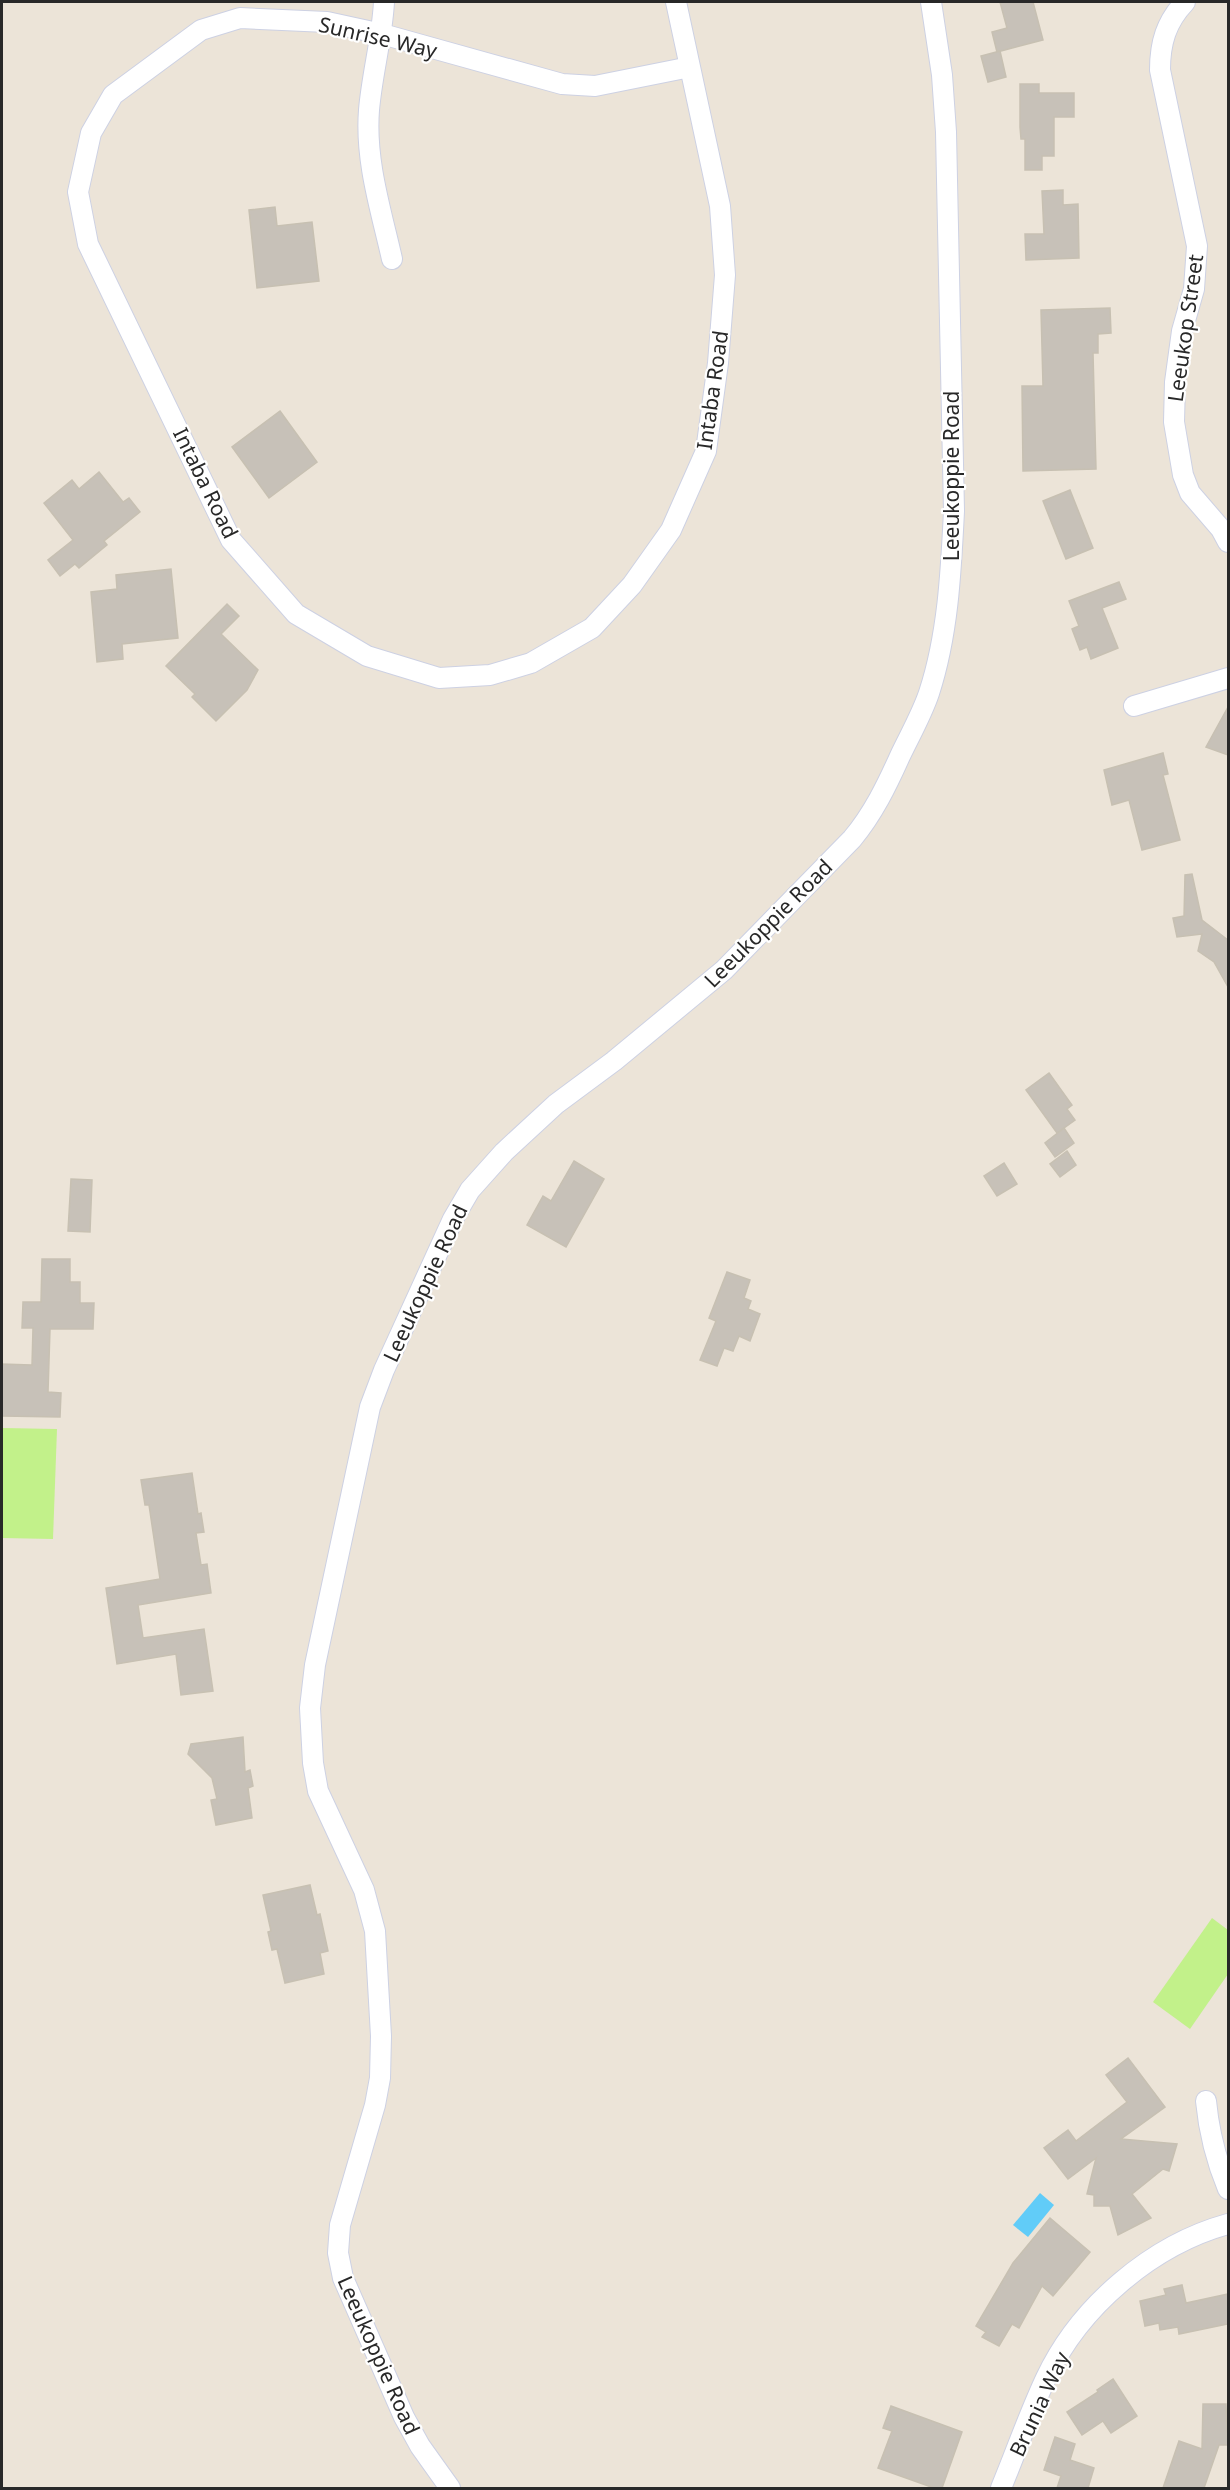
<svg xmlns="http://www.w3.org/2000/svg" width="1230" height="2490" viewBox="0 0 1230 2490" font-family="'Noto Sans',sans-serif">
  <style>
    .pitch { fill: #c2f18a }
    .water { fill: #61ccf8 }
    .building { fill: #c7c1b8; stroke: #c7c0b2; stroke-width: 1.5 }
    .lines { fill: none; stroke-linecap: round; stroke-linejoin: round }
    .minor-casing { stroke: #cdd1e3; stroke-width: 22 }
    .minor { stroke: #fff; stroke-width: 20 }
    .labels { text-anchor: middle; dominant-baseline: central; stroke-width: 4.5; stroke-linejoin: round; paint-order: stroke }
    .street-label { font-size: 21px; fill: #282828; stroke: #fff }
  </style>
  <rect width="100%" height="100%" fill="#ece4d8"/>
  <g class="pitch">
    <polygon points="3,1428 57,1429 53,1539 2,1538"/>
    <polygon points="1212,1918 1228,1930 1228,1974 1190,2029 1153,2002"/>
  </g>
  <polygon class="water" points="1040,2193 1054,2205 1028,2237 1013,2225"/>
  <g class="building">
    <polygon points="1000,2 1033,2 1043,40 997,52 992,32 1007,28"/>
    <polygon points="1000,51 1006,77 988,82 981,56"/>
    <polygon points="1020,84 1039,84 1039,93 1074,93 1074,117 1054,117 1054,156 1042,156 1042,170 1025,170 1025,139 1021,139 1020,127"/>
    <polygon points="1063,190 1063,205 1078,204 1079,258 1026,260 1025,234 1044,234 1042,191"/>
    <polygon points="275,207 277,226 312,222 319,281 257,288 249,210"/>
    <polygon points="1110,308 1111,333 1098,334 1098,353 1093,353 1096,469 1023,471 1022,386 1043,386 1041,310"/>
    <polygon points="280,411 317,462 269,498 232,447"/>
    <polygon points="99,472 123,502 129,498 140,512 104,541 107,545 79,568 75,564 60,576 48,560 73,540 44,503 72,480 79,489"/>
    <polygon points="1070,490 1093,548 1066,559 1043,501"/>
    <polygon points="171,569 178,638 122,644 123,659 97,662 91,592 117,589 116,575"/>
    <polygon points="1119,582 1126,599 1102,608 1118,648 1091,659 1087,647 1080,650 1072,629 1079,626 1069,601"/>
    <polygon points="227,604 239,616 221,634 258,670 247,690 216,721 192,697 195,694 166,666"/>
    <polygon points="1228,707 1228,755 1206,747"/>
    <polygon points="1163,753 1168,774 1163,775 1180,840 1142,850 1129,800 1112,805 1104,770"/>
    <polygon points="1192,874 1202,920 1228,940 1228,987 1214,962 1198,951 1202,934 1177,937 1173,918 1184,916 1185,875"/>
    <polygon points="1049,1073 1072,1105 1067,1109 1075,1120 1057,1133 1026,1090"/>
    <polygon points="1064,1128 1074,1143 1055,1157 1045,1143"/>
    <polygon points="1067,1151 1076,1165 1060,1177 1050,1164"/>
    <polygon points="574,1161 604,1179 566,1247 527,1225 543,1196 551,1201"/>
    <polygon points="1004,1163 1017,1184 997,1196 984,1176"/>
    <polygon points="71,1179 92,1180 90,1232 68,1231"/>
    <polygon points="42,1259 70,1259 70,1282 80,1282 80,1303 94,1303 93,1329 50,1329 48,1392 61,1393 60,1417 2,1416 2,1364 32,1365 33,1328 22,1328 23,1302 41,1302"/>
    <polygon points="727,1272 750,1280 744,1298 751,1301 748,1309 760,1314 750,1341 739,1336 733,1351 724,1348 717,1366 700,1360 716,1321 709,1318"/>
    <polygon points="192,1473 198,1514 201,1513 204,1532 196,1533 201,1565 207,1564 211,1593 138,1605 143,1638 204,1629 213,1691 181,1695 176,1654 117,1664 106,1588 160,1579 149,1505 145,1505 141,1480"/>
    <polygon points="243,1737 245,1772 250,1770 253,1786 248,1788 252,1818 216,1825 211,1800 217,1799 212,1778 188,1754 191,1744"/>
    <polygon points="310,1885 317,1915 320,1914 328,1951 320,1953 324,1974 285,1983 277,1949 272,1950 268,1932 271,1931 263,1895"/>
    <polygon points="1128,2058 1165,2107 1121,2139 1177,2144 1169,2171 1163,2169 1132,2194 1151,2218 1118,2235 1110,2206 1094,2206 1094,2195 1087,2194 1096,2158 1068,2179 1044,2148 1068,2130 1076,2141 1127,2102 1106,2075"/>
    <polygon points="1050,2218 1090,2252 1053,2296 1042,2286 1019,2328 1012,2324 999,2346 982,2337 986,2332 976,2326 1013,2263"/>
    <polygon points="1182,2285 1186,2303 1228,2294 1228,2324 1179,2334 1178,2327 1160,2330 1159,2323 1145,2326 1140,2301 1166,2295 1164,2289"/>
    <polygon points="1113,2379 1137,2416 1111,2433 1103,2421 1082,2435 1067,2412 1098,2392 1097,2390"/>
    <polygon points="1203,2404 1226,2404 1228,2445 1219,2445 1204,2488 1163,2488 1179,2441 1202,2449"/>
    <polygon points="891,2406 962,2432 942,2488 934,2488 878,2468 892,2431 883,2428"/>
    <polygon points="1055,2437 1075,2444 1070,2460 1094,2468 1088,2488 1057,2488 1061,2476 1044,2470"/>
  </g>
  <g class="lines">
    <defs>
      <g id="minor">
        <path d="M384,2C382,39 372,74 369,110C365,161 381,210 392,259"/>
        <polyline points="676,2 720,206 725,275 718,363 706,451 671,530 632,585 592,628 531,663 490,675 439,678 367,656 296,614 231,540 88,244 78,192 91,133 113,95 201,30 240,18 327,22 382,34 562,84 595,86 690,67"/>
        <path d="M1185,2C1166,22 1160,43 1160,70L1197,246L1194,289L1182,331L1175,382L1174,422L1183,475L1190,493L1221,529L1228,542"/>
        <polyline points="1134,706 1228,678"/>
        <path d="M1206,2101C1209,2133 1216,2160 1228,2189"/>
        <path d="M450,2488L420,2446L404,2417L343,2278L338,2253L340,2225L375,2105L380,2078L381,2036L375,1931L364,1890L318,1791L313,1763L310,1708L315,1665L370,1407L384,1370L453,1219L470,1190L504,1152L556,1104L614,1061L724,970L852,839C873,814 887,785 900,756C910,735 922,714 929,693C948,635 951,572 954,511L946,132L942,75L931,2"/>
        <path d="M1001,2488C1016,2452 1029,2414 1046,2378C1080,2306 1152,2245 1228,2224"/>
      </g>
    </defs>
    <use href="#minor" class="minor-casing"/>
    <use href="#minor" class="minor"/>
  </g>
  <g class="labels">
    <g class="street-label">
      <text transform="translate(378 37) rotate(13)">Sunrise Way</text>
      <text transform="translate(1185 328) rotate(-82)">Leeukop Street</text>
      <text transform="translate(712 390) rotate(-82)">Intaba Road</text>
      <text transform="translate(951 476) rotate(-90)">Leeukoppie Road</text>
      <text transform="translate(206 483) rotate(64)">Intaba Road</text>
      <text transform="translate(768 923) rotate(-45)">Leeukoppie Road</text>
      <text transform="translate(425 1283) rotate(-65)">Leeukoppie Road</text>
      <text transform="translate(379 2355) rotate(66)">Leeukoppie Road</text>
      <text transform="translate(1039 2404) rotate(-65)">Brunia Way</text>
    </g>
  </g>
  <rect width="1230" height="2490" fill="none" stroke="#282828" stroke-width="6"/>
</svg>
